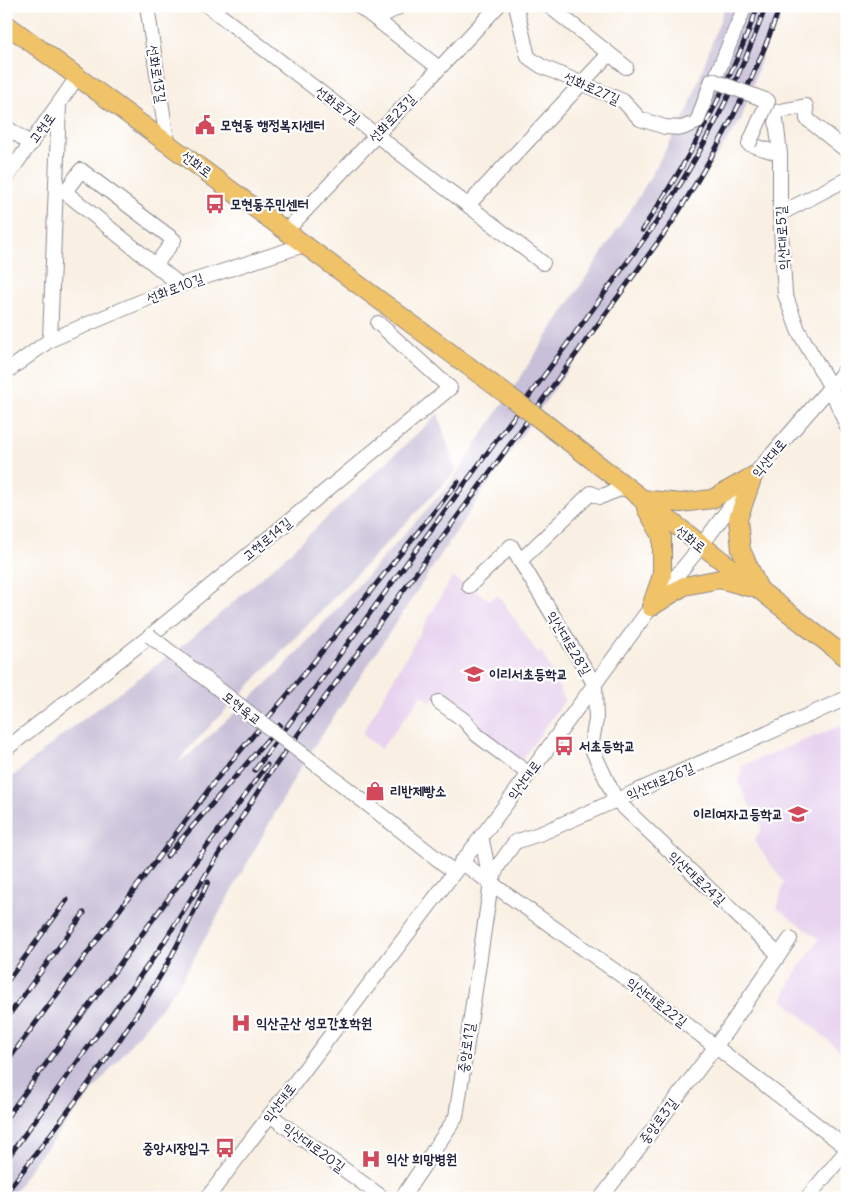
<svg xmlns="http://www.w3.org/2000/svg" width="853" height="1204" viewBox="0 0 853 1204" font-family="Delius,'Poor Story',sans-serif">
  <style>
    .built { fill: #e7d2ef }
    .industrial { fill: #c8bfd8 }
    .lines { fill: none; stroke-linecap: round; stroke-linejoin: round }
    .minor-casing { stroke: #8e898f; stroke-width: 16 }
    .major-casing { stroke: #8e898f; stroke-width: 20 }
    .minor { stroke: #fff; stroke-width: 14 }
    .major { stroke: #f0c369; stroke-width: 18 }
    .rail-casing { stroke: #22223b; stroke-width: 5 }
    .rail { stroke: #fff; stroke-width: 3; stroke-dasharray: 9; stroke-linecap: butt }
    .minor-bridge-casing { stroke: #8e898f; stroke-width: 16; stroke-linecap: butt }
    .major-bridge-casing { stroke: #8e898f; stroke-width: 20; stroke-linecap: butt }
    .minor-bridge { stroke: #fff; stroke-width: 14 }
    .major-bridge { stroke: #f0c369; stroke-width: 18 }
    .labels { text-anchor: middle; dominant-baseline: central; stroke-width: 4.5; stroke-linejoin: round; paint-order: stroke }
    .street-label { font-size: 14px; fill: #22223b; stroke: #fff }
    .poi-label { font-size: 14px; font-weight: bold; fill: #22223b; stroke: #fff; text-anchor: start }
  </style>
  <rect width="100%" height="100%" fill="#fff"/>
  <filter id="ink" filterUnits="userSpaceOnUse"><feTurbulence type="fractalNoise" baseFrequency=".02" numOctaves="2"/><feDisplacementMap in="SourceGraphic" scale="10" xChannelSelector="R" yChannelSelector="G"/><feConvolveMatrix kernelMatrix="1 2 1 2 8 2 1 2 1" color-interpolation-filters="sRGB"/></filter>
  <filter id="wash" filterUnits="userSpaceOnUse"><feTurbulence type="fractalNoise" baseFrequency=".0096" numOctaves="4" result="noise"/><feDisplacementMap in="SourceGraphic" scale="20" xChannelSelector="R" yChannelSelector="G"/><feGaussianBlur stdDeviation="1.12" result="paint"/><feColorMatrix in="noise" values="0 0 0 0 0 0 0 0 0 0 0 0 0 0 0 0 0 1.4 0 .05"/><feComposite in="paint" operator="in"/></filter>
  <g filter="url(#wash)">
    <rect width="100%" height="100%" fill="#f9f0e3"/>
    <g class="built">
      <polygon points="452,577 490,600 498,595 538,653 542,652 565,700 519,764 441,696 431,702 422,695 381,749 362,734"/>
      <polygon points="847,723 847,1057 782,999 796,972 819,939 777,908 784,882 754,841 762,828 739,784 742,766"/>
    </g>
    <polygon class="industrial" points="725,6 779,6 741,120 475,503 302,765 179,985 35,1162 10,1198 6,1198 6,782 65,733 191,639 286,556 438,414 456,471 190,747 177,763 190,754 282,669 449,485 640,195 688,110"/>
  </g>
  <g filter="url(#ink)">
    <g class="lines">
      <defs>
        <g id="minor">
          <polyline points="147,6 167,141"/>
          <polyline points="208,6 543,263"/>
          <polyline points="359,6 439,68"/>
          <polyline points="516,6 528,57 541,66 623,101 640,119 665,127 682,128 697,122 702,111"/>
          <polyline points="549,6 626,67"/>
          <polyline points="376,19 401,6"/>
          <polyline points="710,91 745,6"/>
          <polyline points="6,127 31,144"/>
          <polyline points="749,144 780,154"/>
          <polyline points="847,151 807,119 806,106 775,112 780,154 780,214 785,294 798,330 830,386 847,427"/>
          <polyline points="6,178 78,76"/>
          <polyline points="468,205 609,54"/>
          <polyline points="780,214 847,179"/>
          <polyline points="286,231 498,6"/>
          <polyline points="156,264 174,240 81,170 65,192 180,285"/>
          <polyline points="50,340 59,105"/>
          <polyline points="6,372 50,340 180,285 304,245"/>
          <polyline points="520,561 591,493 600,497 625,487"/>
          <polyline points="469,586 511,546 595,685 596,720 591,747 616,800 779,955"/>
          <polyline points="439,702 464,720 477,735 529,774"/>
          <polyline points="6,749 150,636 450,388 378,323"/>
          <polyline points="335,779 454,872"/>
          <polyline points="481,836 491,883"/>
          <polyline points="461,862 642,990 847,1148"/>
          <polyline points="270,1115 383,1198"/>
          <polyline points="207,1198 529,774 651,607 701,546 753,476 847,368"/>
          <polyline points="402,1198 456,1117 491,883 498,866 515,842 542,833 847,698"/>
          <polyline points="601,1198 716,1046 790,939"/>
          <polyline points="807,1198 847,1150"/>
        </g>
        <g id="major">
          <polyline points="6,24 386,305"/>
          <polyline points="537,417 847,658"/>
          <polyline points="753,476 738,519 741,550 759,589"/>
          <polyline points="641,499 681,503 712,499 753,476"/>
          <polyline points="646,508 662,536 662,575 651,607"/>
          <polyline points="651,607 684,586 720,579 749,587"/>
        </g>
      </defs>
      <use href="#minor" class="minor-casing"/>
      <use href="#major" class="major-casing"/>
      <use href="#minor" class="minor"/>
      <use href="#major" class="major"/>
      <defs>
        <g id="rail">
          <path d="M642,230C690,159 729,86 758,6"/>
          <path d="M255,770L658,220C704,148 737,86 766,6"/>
          <polyline points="167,856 280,725"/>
          <polyline points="6,983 67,900"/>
          <polyline points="6,1019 84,913"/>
          <polyline points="6,1063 215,781 288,694 458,482"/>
          <polyline points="6,1118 267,765"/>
          <path d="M6,1160L159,950L267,777L669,227C714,156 753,86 780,6"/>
          <path d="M6,1193C57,1125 112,1057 156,983C176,951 192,916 208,882"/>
        </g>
      </defs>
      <use href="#rail" class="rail-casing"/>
      <use href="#rail" class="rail"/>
      <defs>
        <g id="minor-bridge">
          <polyline points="697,122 712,80 768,101 749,144"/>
          <polyline points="150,636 335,779"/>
        </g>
        <polyline id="major-bridge" points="386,305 537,417"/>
      </defs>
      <use href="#minor-bridge" class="minor-bridge-casing"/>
      <use href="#major-bridge" class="major-bridge-casing"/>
      <use href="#minor-bridge" class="minor-bridge"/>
      <use href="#major-bridge" class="major-bridge"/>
    </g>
  </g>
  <defs>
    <symbol id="civic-bare" viewBox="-9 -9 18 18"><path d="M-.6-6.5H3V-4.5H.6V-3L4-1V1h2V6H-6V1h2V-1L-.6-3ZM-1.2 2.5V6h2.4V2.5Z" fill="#d1495b" stroke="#fff" stroke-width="2.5" paint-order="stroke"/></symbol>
    <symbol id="bus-bare" viewBox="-9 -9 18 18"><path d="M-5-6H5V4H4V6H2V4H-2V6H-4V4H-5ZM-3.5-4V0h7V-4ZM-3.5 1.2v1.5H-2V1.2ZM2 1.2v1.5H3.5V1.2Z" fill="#d1495b" stroke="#fff" stroke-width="2.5" paint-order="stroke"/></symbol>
    <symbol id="school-bare" viewBox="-9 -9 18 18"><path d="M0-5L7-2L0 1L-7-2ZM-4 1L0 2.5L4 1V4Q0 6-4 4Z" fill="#d1495b" stroke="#fff" stroke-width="2.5" paint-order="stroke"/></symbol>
    <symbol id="shop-bare" viewBox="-9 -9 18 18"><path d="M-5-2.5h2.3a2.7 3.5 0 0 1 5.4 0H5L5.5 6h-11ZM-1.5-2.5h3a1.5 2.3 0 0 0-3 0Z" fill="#d1495b" stroke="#fff" stroke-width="2.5" paint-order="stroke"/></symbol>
    <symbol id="hospital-bare" viewBox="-9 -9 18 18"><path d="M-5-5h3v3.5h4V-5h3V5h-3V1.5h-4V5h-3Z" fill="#d1495b" stroke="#fff" stroke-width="2.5" paint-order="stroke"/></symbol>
  </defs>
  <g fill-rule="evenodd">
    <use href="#civic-bare" x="191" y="111" width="28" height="28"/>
    <use href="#bus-bare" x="201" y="190" width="28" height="28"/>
    <use href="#school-bare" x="460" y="660" width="28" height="28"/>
    <use href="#bus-bare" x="550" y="732" width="28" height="28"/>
    <use href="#shop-bare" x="361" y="777" width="28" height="28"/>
    <use href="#school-bare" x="784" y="800" width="28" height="28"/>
    <use href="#hospital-bare" x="227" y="1009" width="28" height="28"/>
    <use href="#bus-bare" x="211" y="1134" width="28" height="28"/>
    <use href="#hospital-bare" x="357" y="1145" width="28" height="28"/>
  </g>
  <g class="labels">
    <g class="street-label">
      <text transform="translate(157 74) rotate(81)">선화로13길</text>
      <text transform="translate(592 88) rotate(24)">선화로27길</text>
      <text transform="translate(338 105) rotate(37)">선화로7길</text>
      <text transform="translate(392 118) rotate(-47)">선화로23길</text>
      <text transform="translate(42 128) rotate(-54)">고현로</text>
      <text transform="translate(197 164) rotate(37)">선화로</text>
      <text transform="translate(782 238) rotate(-93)">익산대로5길</text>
      <text transform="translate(175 288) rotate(-21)">선화로10길</text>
      <text transform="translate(769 458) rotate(-50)">익산대로</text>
      <text transform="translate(267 539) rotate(-40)">고현로14길</text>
      <text transform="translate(691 539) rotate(38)">선화로</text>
      <text transform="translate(569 643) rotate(59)">익산대로28길</text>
      <text transform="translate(242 708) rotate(38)">모현육교</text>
      <text transform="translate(524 780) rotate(-53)">익산대로</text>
      <text transform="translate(660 781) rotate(-24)">익산대로26길</text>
      <text transform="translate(697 878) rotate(43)">익산대로24길</text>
      <text transform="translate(657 1002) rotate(37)">익산대로22길</text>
      <text transform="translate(466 1048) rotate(-82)">중앙로1길</text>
      <text transform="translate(279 1103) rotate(-53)">익산대로</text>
      <text transform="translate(658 1121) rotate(-53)">중앙로3길</text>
      <text transform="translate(314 1147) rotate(36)">익산대로20길</text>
    </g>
    <g class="poi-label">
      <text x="220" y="125">모현동 행정복지센터</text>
      <text x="230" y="204">모현동주민센터</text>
      <text x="489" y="674">이리서초등학교</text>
      <text x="579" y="746">서초등학교</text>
      <text x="390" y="791">리반제빵소</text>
      <text x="783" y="814" text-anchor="end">이리여자고등학교</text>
      <text x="256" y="1023">익산군산 성모간호학원</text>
      <text x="210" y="1148" text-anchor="end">중앙시장입구</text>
      <text x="386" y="1159">익산 희망병원</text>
    </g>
  </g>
  <rect width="853" height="1204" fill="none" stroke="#fff" stroke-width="25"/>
</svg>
